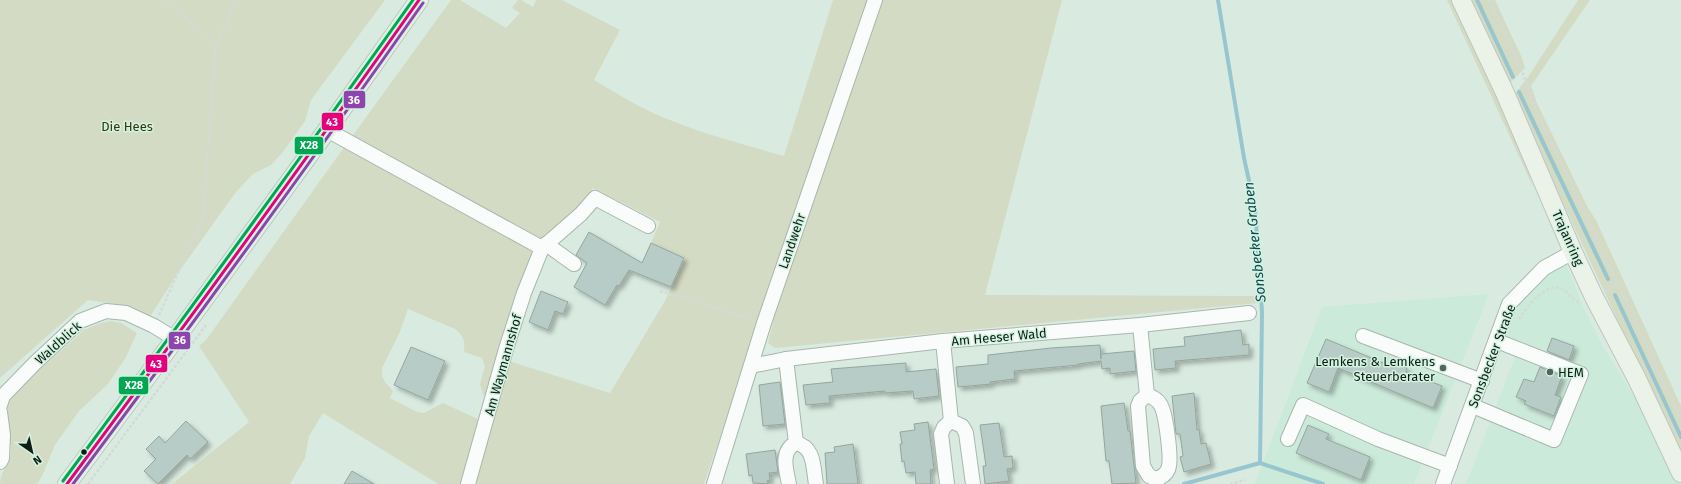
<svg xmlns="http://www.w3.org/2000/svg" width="1681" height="484" viewBox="0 0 1681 484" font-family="'Fira Sans',sans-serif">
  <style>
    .built { fill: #cbead9 }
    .green { fill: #d4dbc4 }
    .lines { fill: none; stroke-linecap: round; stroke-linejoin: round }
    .stream { stroke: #97c6ce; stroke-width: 4 }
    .building { fill: #b7ccc6; stroke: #95a59f; filter: url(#shadow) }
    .minor-casing { stroke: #a8b6ad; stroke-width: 16 }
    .major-casing { stroke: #bdc6c1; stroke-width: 20 }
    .path { stroke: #d4dad7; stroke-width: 2.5; stroke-dasharray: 3 2; stroke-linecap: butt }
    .minor { stroke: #f9fcfa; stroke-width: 14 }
    .major { stroke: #ebf2e8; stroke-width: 18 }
    .bus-1-casing { stroke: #d1f3df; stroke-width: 6 }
    .bus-2-casing { stroke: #d1f3df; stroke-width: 6 }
    .bus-3-casing { stroke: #d1f3df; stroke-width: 6 }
    .bus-1 { stroke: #e5007d; stroke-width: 3 }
    .bus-2 { stroke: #8e44ad; stroke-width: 3 }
    .bus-3 { stroke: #00a651; stroke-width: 3 }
    .poi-dot { fill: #56645d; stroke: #d1f3df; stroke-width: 1.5 }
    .bus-dot { fill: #101c16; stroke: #d1f3df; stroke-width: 1.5 }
    .labels { text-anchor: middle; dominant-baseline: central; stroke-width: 3; stroke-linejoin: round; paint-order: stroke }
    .park-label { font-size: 13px; fill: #37330c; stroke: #d1f3df }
    .street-label { font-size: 13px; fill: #101c16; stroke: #d1f3df }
    .poi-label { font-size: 13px; fill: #101c16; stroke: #d1f3df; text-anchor: end }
    .water-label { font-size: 14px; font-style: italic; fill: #104451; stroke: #d1f3df }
    .line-badge { stroke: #d1f3df; stroke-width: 1.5 }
    .badge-label { font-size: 11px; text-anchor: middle; font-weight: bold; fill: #fff }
  </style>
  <defs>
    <filter id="shadow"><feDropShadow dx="3.5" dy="3.5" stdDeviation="2" flood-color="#0004"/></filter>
  </defs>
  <rect width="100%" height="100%" fill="#d9ebe0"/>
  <g class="built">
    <polygon points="1562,254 1583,306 1602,345 1637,401 1655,434 1678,484 1466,484 1518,349 1497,341 1509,304"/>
    <polygon points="1489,294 1414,484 1255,484 1322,307"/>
  </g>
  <g class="green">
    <polygon points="0,0 385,0 311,100 305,121 283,152 271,165 253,174 236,192 180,270 149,318 121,305 88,300 0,378"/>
    <path d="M451,0H460L506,28L520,13L512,8L518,0H521L533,7L536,0H562L620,30L594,80C618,94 643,110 670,120C707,135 746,145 784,156L833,0H871L704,484H471L506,360L610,393L666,299L685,258L651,243L660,222L593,188L577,214L544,241L351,138Z"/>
    <polygon points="879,0 1062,0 985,295 1258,296 1258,303 775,348 768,343 781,288"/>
    <polygon points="1447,0 1455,0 1513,127 1534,189"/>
    <polygon points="1467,0 1495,0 1522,58 1525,68 1507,86"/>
    <polygon points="1578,0 1590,0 1531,86 1537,103 1588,208 1596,220 1681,406 1681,456 1513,96 1528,77"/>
    <path d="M345,146L530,244L534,255L487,394L483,395L480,384L485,366L482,358L464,352C465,341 464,336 455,329L408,309L399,334L382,368V376L385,382L393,391L390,398L417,412L424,413L443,403L482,421L463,484H438L323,413L309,436L305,458L290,484H172L249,422L199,346L206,340Z"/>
    <path d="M110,321L121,323L137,333L126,357L108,384L79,411L55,445L43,474L37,484H0C0,472 10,464 11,452C12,439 4,408 9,400C11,396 14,393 17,390L84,330L98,324Z"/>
  </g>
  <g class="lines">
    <g class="stream">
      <polyline points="1477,0 1513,77"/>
      <polyline points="1519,92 1608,279"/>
      <polyline points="1615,295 1681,437"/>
      <polyline points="1260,463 1323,484"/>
      <polyline points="1184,484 1260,463 1262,312 1255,208 1244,158 1218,0"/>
    </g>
  </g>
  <g class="building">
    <polygon points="589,232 642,263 651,243 684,258 671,287 629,270 619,286 617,285 605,305 574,287 587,263 576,255"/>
    <polygon points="541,291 568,302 563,314 555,311 548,330 529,322"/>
    <polygon points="1241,330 1243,345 1249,344 1249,355 1175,361 1176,368 1155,370 1153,349 1185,346 1184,337"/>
    <polygon points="1552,338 1574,346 1569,360 1547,351"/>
    <polygon points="1326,339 1393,367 1394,363 1407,368 1406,372 1442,386 1433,408 1338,368 1329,392 1307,383"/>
    <polygon points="1100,345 1101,359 1101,354 1134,351 1136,371 1110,374 1110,368 1102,369 1101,361 1078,364 1078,365 1014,371 1015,379 990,382 991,384 958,387 956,367 988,364 988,355 1051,348"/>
    <polygon points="411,347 445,361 428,400 394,385"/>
    <polygon points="906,363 906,372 936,369 939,396 914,399 913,391 885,393 885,391 829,396 830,403 806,405 803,385 833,382 831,369"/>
    <polygon points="1540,367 1562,376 1555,395 1561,397 1554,416 1524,404 1526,401 1516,397 1524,379 1534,382"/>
    <polygon points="780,382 785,424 763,426 759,385"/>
    <polygon points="1194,393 1197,430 1199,429 1201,444 1206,443 1211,464 1184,472 1180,457 1183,456 1180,434 1176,434 1172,396"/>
    <polygon points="1124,403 1128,431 1130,431 1136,483 1112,484 1109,461 1106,461 1101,406"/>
    <polygon points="186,421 208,442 190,459 187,455 158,484 144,471 156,459 146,449 159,436 165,443"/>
    <polygon points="928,422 934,469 930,470 931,484 916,484 915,472 906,473 904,461 902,462 900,444 902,444 900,432 915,430 914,424"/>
    <polygon points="999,423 1004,457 1012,456 1013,468 1007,469 1009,481 985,484 983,466 986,466 980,425"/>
    <polygon points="1308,425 1329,434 1326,439 1370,457 1361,480 1296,453"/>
    <polygon points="853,444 858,484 827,484 825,453 835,452 834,447"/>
    <polygon points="775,450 778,472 769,473 770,480 767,481 768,484 753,483 752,475 749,476 746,454"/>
    <polygon points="352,471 374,484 344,484"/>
  </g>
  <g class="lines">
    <defs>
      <g id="minor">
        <polyline points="327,130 542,248"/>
        <polyline points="546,244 574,264"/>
        <polyline points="1140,325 1147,395 1140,401 1138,406 1143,466 1149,476 1156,479 1157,484"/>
        <polyline points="1363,336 1482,381"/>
        <polyline points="943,341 951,421"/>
        <polyline points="786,359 796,443"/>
        <polyline points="751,366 786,359 943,341 1140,325 1249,313"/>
        <path d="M1147,395C1153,397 1157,399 1160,404C1166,412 1171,456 1169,466C1168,473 1162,477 1156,479"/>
        <polyline points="0,405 3,396 35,363 80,321 106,311 126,313 154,326 175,339"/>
        <polyline points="1473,406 1554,440 1581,374 1497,341"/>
        <polyline points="0,412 3,435 2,458 0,462"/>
        <polyline points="1288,439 1303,405 1378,439 1450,466"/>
        <polyline points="468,484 506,349 524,293 542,248 581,214 595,198 648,226"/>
        <polyline points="714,484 764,323 875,0"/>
        <path d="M789,484C786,469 780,451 796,443C815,447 813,468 816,484"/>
        <polyline points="947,484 941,434 944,427 951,421 962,426 966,433 973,484"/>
        <polyline points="1443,484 1509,304 1544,268 1573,252"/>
      </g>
      <g id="major">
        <polyline points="1461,0 1505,93 1573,252 1594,297 1637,379 1681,473"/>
        <polyline points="67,484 175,339 327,130 419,0"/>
      </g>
    </defs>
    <use href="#minor" class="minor-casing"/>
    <use href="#major" class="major-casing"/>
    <g class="path">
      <polyline points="1489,0 1524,76 1533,103 1681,420"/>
      <polyline points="216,44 237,0"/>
      <polyline points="660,291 752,319"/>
      <polyline points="1606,291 1618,284"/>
      <polyline points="159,315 203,217 216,44 164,0"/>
      <path d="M1519,319C1527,307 1546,281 1563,289C1569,293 1572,301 1580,302"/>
      <polyline points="0,373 13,366"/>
      <polyline points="88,484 206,325"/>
      <polyline points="1230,484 1246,480"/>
    </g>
    <use href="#minor" class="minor"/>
    <use href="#major" class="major"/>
    <defs>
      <path id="bus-1" d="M67,484C186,324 304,163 419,0"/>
      <path id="bus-2" d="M73,484C192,325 309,165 423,3"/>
      <path id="bus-3" d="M63,481C181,322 298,162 413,0"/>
    </defs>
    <use href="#bus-1" class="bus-1-casing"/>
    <use href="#bus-2" class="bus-2-casing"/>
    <use href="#bus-3" class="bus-3-casing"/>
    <use href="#bus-1" class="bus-1"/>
    <use href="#bus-2" class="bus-2"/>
    <use href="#bus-3" class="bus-3"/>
  </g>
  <g class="poi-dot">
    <circle cx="1443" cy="368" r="4"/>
    <circle cx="1550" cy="372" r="4"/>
  </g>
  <circle class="bus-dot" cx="84" cy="452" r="3.5"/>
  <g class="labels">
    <g class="park-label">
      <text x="127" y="126">Die Hees</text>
    </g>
    <g class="street-label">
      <text transform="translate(1568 238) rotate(66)">Trajanring</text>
      <text transform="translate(792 241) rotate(-71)">Landwehr</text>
      <text transform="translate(999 337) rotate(-5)">Am Heeser Wald</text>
      <text transform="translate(58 343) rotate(-42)">Waldblick</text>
      <text transform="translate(1492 356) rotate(-69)">Sonsbecker Straße</text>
      <text transform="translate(503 365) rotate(-74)">Am Waymannshof</text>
    </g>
    <g class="poi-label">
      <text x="1435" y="361">Lemkens &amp; Lemkens<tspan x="1435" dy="15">Steuerberater</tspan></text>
      <text x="1558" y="372" text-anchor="start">HEM</text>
    </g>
    <g class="water-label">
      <text transform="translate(1255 242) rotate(-96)">Sonsbecker Graben</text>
    </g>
  </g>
  <g class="line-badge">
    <rect x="343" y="90" width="23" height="19" rx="4" fill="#8e44ad"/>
    <rect x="321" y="112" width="23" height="19" rx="4" fill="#e5007d"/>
    <rect x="294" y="136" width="30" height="19" rx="4" fill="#00a651"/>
    <rect x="168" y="331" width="23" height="19" rx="4" fill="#8e44ad"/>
    <rect x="145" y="354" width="23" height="19" rx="4" fill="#e5007d"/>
    <rect x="118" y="376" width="31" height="19" rx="4" fill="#00a651"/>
  </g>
  <g class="badge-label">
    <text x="354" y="104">36</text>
    <text x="332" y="126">43</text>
    <text x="309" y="149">X28</text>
    <text x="180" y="344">36</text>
    <text x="156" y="368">43</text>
    <text x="134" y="389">X28</text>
  </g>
  <g transform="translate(32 452) rotate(146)" stroke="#d1f3df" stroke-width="3" paint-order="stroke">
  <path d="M0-3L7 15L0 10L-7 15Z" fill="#101c16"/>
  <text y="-6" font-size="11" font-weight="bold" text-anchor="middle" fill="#101c16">N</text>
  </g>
</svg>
